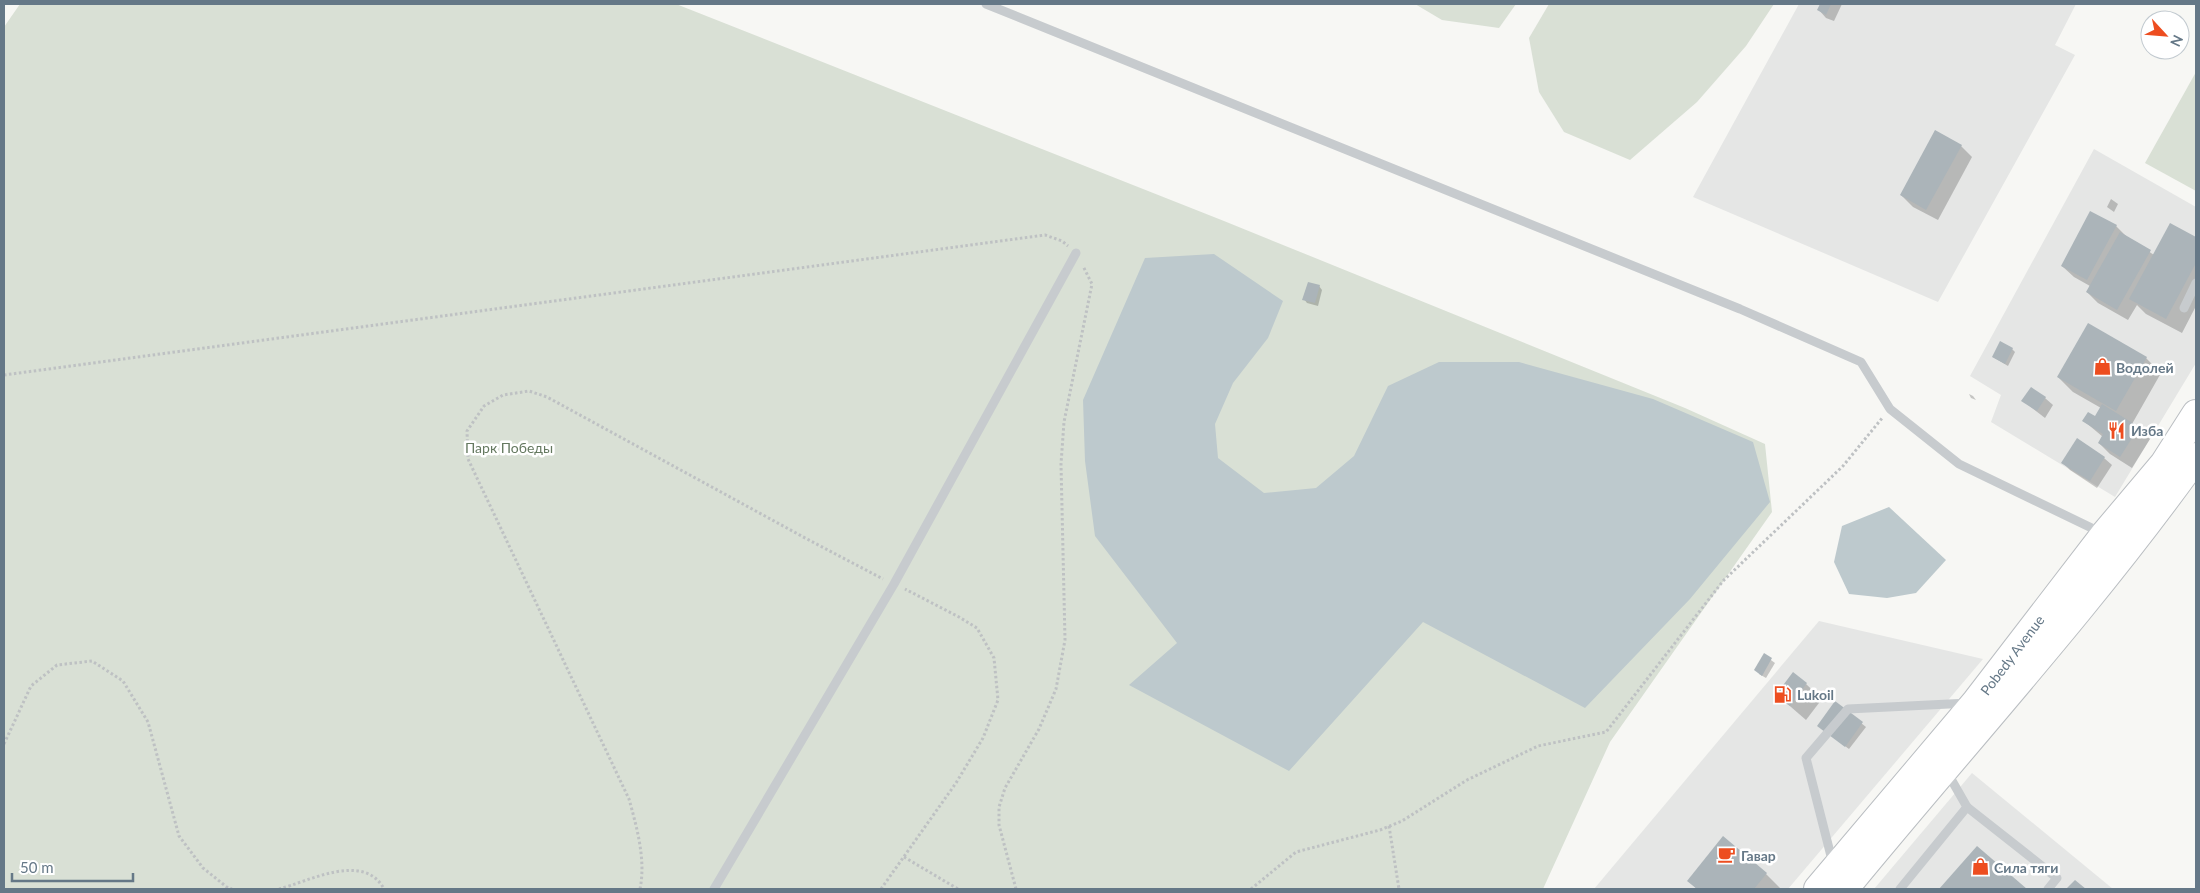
<svg xmlns="http://www.w3.org/2000/svg" width="2200" height="893" viewBox="0 0 2200 893" font-family="Lato,sans-serif">
  <style>
    .built { fill: #e5e6e5 }
    .green { fill: #d9e0d5 }
    .water { fill: #bdc9cd }
    .shadow { fill: #0003 }
    .building { fill: #abb4b9 }
    .lines { fill: none; stroke-linecap: round; stroke-linejoin: round }
    .primary-casing { stroke: #babec2; stroke-width: 30 }
    .path { stroke: #bec1c3; stroke-width: 3; stroke-dasharray: 2.5 2.5; stroke-linecap: butt }
    .service { stroke: #c7cbce; stroke-width: 9 }
    .primary { stroke: #fff; stroke-width: 28 }
    .labels { text-anchor: middle; dominant-baseline: central; stroke-width: 5; stroke-linejoin: round; paint-order: stroke }
    .poi-label { font-size: 14px; font-weight: bold; fill: #657887; stroke: #fff; text-anchor: start }
    .park-label { font-size: 14px; fill: #657960; stroke: #fff }
    .street-label { font-size: 14px; fill: #657887; stroke: #fff }
  </style>
  <rect width="100%" height="100%" fill="#f7f7f4"/>
  <g class="built">
    <polygon points="1799,4 2076,4 2055,45 2075,55 1938,302 1693,197"/>
    <polygon points="2094,149 2196,207 2196,363 2115,497 1991,422 2001,395 1970,376"/>
    <polygon points="1819,621 1983,659 1788,889 1594,889"/>
    <polygon points="1972,773 2113,889 1874,889"/>
  </g>
  <g class="green">
    <polygon points="20,4 676,4 1224,221 1685,408 1765,444 1772,512 1610,742 1543,889 4,889 4,27"/>
    <polygon points="1415,4 1516,4 1499,28 1442,20"/>
    <polygon points="1549,4 1774,4 1746,46 1697,102 1630,160 1564,132 1539,92 1529,38"/>
    <polygon points="2196,72 2196,191 2145,163"/>
  </g>
  <g class="water">
    <polygon points="1214,254 1283,301 1268,338 1233,383 1215,424 1218,458 1264,493 1316,488 1354,456 1388,386 1439,362 1519,362 1653,399 1753,442 1770,502 1690,599 1585,708 1423,622 1289,771 1129,685 1177,643 1095,536 1085,461 1083,400 1145,258"/>
    <polygon points="1889,507 1946,560 1916,593 1887,598 1849,594 1834,562 1842,526"/>
  </g>
  <g class="shadow">
    <polygon points="1822,4 1842,4 1834,21 1826,18 1819,10"/>
    <polygon points="1961,146 1972,157 1938,220 1913,207 1901,195"/>
    <polygon points="2111,199 2118,204 2114,212 2107,207"/>
    <polygon points="2171,225 2196,238 2196,306 2182,333 2146,314 2137,305 2128,320 2098,303 2087,292 2090,286 2074,277 2062,266 2116,226 2127,237 2154,255"/>
    <polygon points="1319,286 1322,290 1318,306 1307,303 1304,299"/>
    <polygon points="2012,349 2015,352 2008,366 1993,357"/>
    <polygon points="2146,358 2161,373 2132,424 2150,439 2132,468 2110,454 2099,443 2103,437 2084,421 2095,418 2101,408 2073,392 2058,377"/>
    <polygon points="1969,394 1973,396 1976,400 1971,398"/>
    <polygon points="2045,398 2053,405 2045,418 2023,401"/>
    <polygon points="2104,458 2112,465 2097,488 2070,470 2063,463"/>
    <polygon points="1764,655 1775,663 1766,678 1759,674"/>
    <polygon points="1806,684 1822,699 1806,720 1777,695"/>
    <polygon points="1836,703 1866,727 1849,749 1822,729"/>
    <polygon points="1977,848 2025,889 1941,889"/>
    <polygon points="1766,874 1781,889 1697,889 1689,881"/>
  </g>
  <g class="building">
    <polygon points="1820,4 1831,4 1826,15 1817,10"/>
    <polygon points="1935,130 1962,145 1926,210 1900,195"/>
    <polygon points="2090,211 2117,225 2087,280 2061,266"/>
    <polygon points="2170,223 2196,237 2196,263 2166,319 2129,299"/>
    <polygon points="2120,232 2151,250 2117,310 2086,292"/>
    <polygon points="1308,282 1320,285 1315,303 1302,300"/>
    <polygon points="2088,323 2147,357 2116,411 2057,377"/>
    <polygon points="2000,341 2013,348 2005,364 1992,357"/>
    <polygon points="2031,387 2046,397 2037,411 2021,401"/>
    <polygon points="2102,404 2139,427 2120,457 2098,443 2103,434 2082,421 2088,412 2095,416"/>
    <polygon points="2077,438 2105,457 2090,481 2061,463"/>
    <polygon points="1764,653 1772,658 1762,676 1754,670"/>
    <polygon points="1793,672 1807,683 1790,706 1775,696"/>
    <polygon points="1835,701 1863,722 1845,747 1817,726"/>
    <polygon points="1723,836 1767,873 1754,889 1697,889 1687,881"/>
    <polygon points="1977,846 2027,889 1939,889"/>
    <polygon points="2075,880 2086,889 2066,889"/>
  </g>
  <g class="lines">
    <defs>
      <g id="primary">
        <polyline points="1818,889 1976,702 2105,534 2164,464 2196,414"/>
        <path d="M1844,889C1962,745 2088,608 2196,457"/>
      </g>
    </defs>
    <use href="#primary" class="primary-casing"/>
    <g class="path">
      <polyline points="4,375 1045,235 1062,241 1068,246"/>
      <polyline points="4,744 31,686 57,665 92,661 123,681 148,722 179,836 203,868 228,888 232,889"/>
      <polyline points="1389,826 1399,889"/>
      <polyline points="904,857 958,889"/>
      <path d="M279,889C307,882 364,851 384,889"/>
      <path d="M640,889C646,860 637,828 629,799L468,459L467,431L484,406L503,395L529,391L547,397L807,539L883,579"/>
      <polyline points="881,889 956,783 983,738 998,700 994,658 977,628 959,617 905,589"/>
      <polyline points="1016,889 999,825 999,807 1005,788 1039,729 1056,689 1065,640 1061,464 1064,422 1092,284 1083,266"/>
      <polyline points="1251,889 1296,852 1380,830 1402,821 1467,780 1538,746 1606,732 1723,581 1843,466 1883,417"/>
    </g>
    <g class="service">
      <polyline points="986,4 1740,309 1861,362 1890,409 1959,464 2102,533"/>
      <polyline points="2184,308 2196,283"/>
      <polyline points="1967,807 2057,878 2048,889"/>
      <polyline points="1833,864 1806,758 1848,709 1969,703"/>
      <polyline points="714,889 894,584 1076,253"/>
      <polyline points="1900,889 1967,807 1947,772"/>
    </g>
    <use href="#primary" class="primary"/>
  </g>
  <defs>
    <symbol id="shop-bare" viewBox="-9 -9 18 18"><path d="M-5-2.5h2.3a2.7 3.5 0 0 1 5.4 0H5L5.5 6h-11ZM-1.5-2.5h3a1.5 2.3 0 0 0-3 0Z" fill="#ed4d1f" stroke="#fff" stroke-width="2.5" paint-order="stroke"/></symbol>
    <symbol id="restaurant-bare" viewBox="-9 -9 18 18"><path d="M-5-6h1v4h1v-4h1v4h1v-4h1v5L-1.5 .5V6h-2V.5L-5-1ZM5-6V6H3V1.5H1.5Q1.5-4 5-6Z" fill="#ed4d1f" stroke="#fff" stroke-width="2.5" paint-order="stroke"/></symbol>
    <symbol id="fuel-bare" viewBox="-9 -9 18 18"><path d="M-5.5-6h7V0h2V4h1.3V-2.5L3-4.5l.8-.8L6-3V5H2.5V1h-1V6h-7ZM-4.2-4.7v3.2H.2V-4.7Z" fill="#ed4d1f" stroke="#fff" stroke-width="2.5" paint-order="stroke"/></symbol>
    <symbol id="cafe-bare" viewBox="-9 -9 18 18"><path d="M-5.5-4.5H6V0H3Q3 3.5 0 3.5H-2.5Q-5.5 3.5-5.5 0ZM3-3.2v2h1.7v-2ZM-6 4.5H4V6H-6Z" fill="#ed4d1f" stroke="#fff" stroke-width="2.5" paint-order="stroke"/></symbol>
  </defs>
  <g fill-rule="evenodd">
    <use href="#shop-bare" x="2090" y="354" width="25" height="25"/>
    <use href="#restaurant-bare" x="2104" y="418" width="25" height="25"/>
    <use href="#fuel-bare" x="1770" y="682" width="25" height="25"/>
    <use href="#cafe-bare" x="1714" y="842" width="25" height="25"/>
    <use href="#shop-bare" x="1968" y="854" width="25" height="25"/>
  </g>
  <g class="labels">
    <g class="poi-label">
      <text x="2116" y="367">Водолей</text>
      <text x="2131" y="430">Изба</text>
      <text x="1797" y="694">Lukoil</text>
      <text x="1741" y="855">Гавар</text>
      <text x="1994" y="867">Сила тяги</text>
    </g>
    <g class="park-label">
      <text x="509" y="447">Парк Победы</text>
    </g>
    <g class="street-label">
      <text transform="translate(2012 655) rotate(-53)">Pobedy Avenue</text>
    </g>
  </g>
  <rect width="2200" height="893" fill="none" stroke="#657887" stroke-width="10"/>
  <g transform="translate(2165 35) rotate(116)"><circle r="24" fill="#ffffff" stroke="#c1c9cf"/>
  <path d="M0-4L9 19L0 12L-9 19Z" fill="#ed4d1f"/>
  <text y="-8" font-size="14" font-weight="bold" text-anchor="middle" fill="#657887">N</text>
  </g>
  <path d="M12 873v8h121v-8" fill="none" stroke="#657887" stroke-width="2.5"/>
  <text x="20" y="873" font-size="15" fill="#657887" stroke="#ffffff" stroke-width="4" paint-order="stroke">50 m</text>
</svg>
